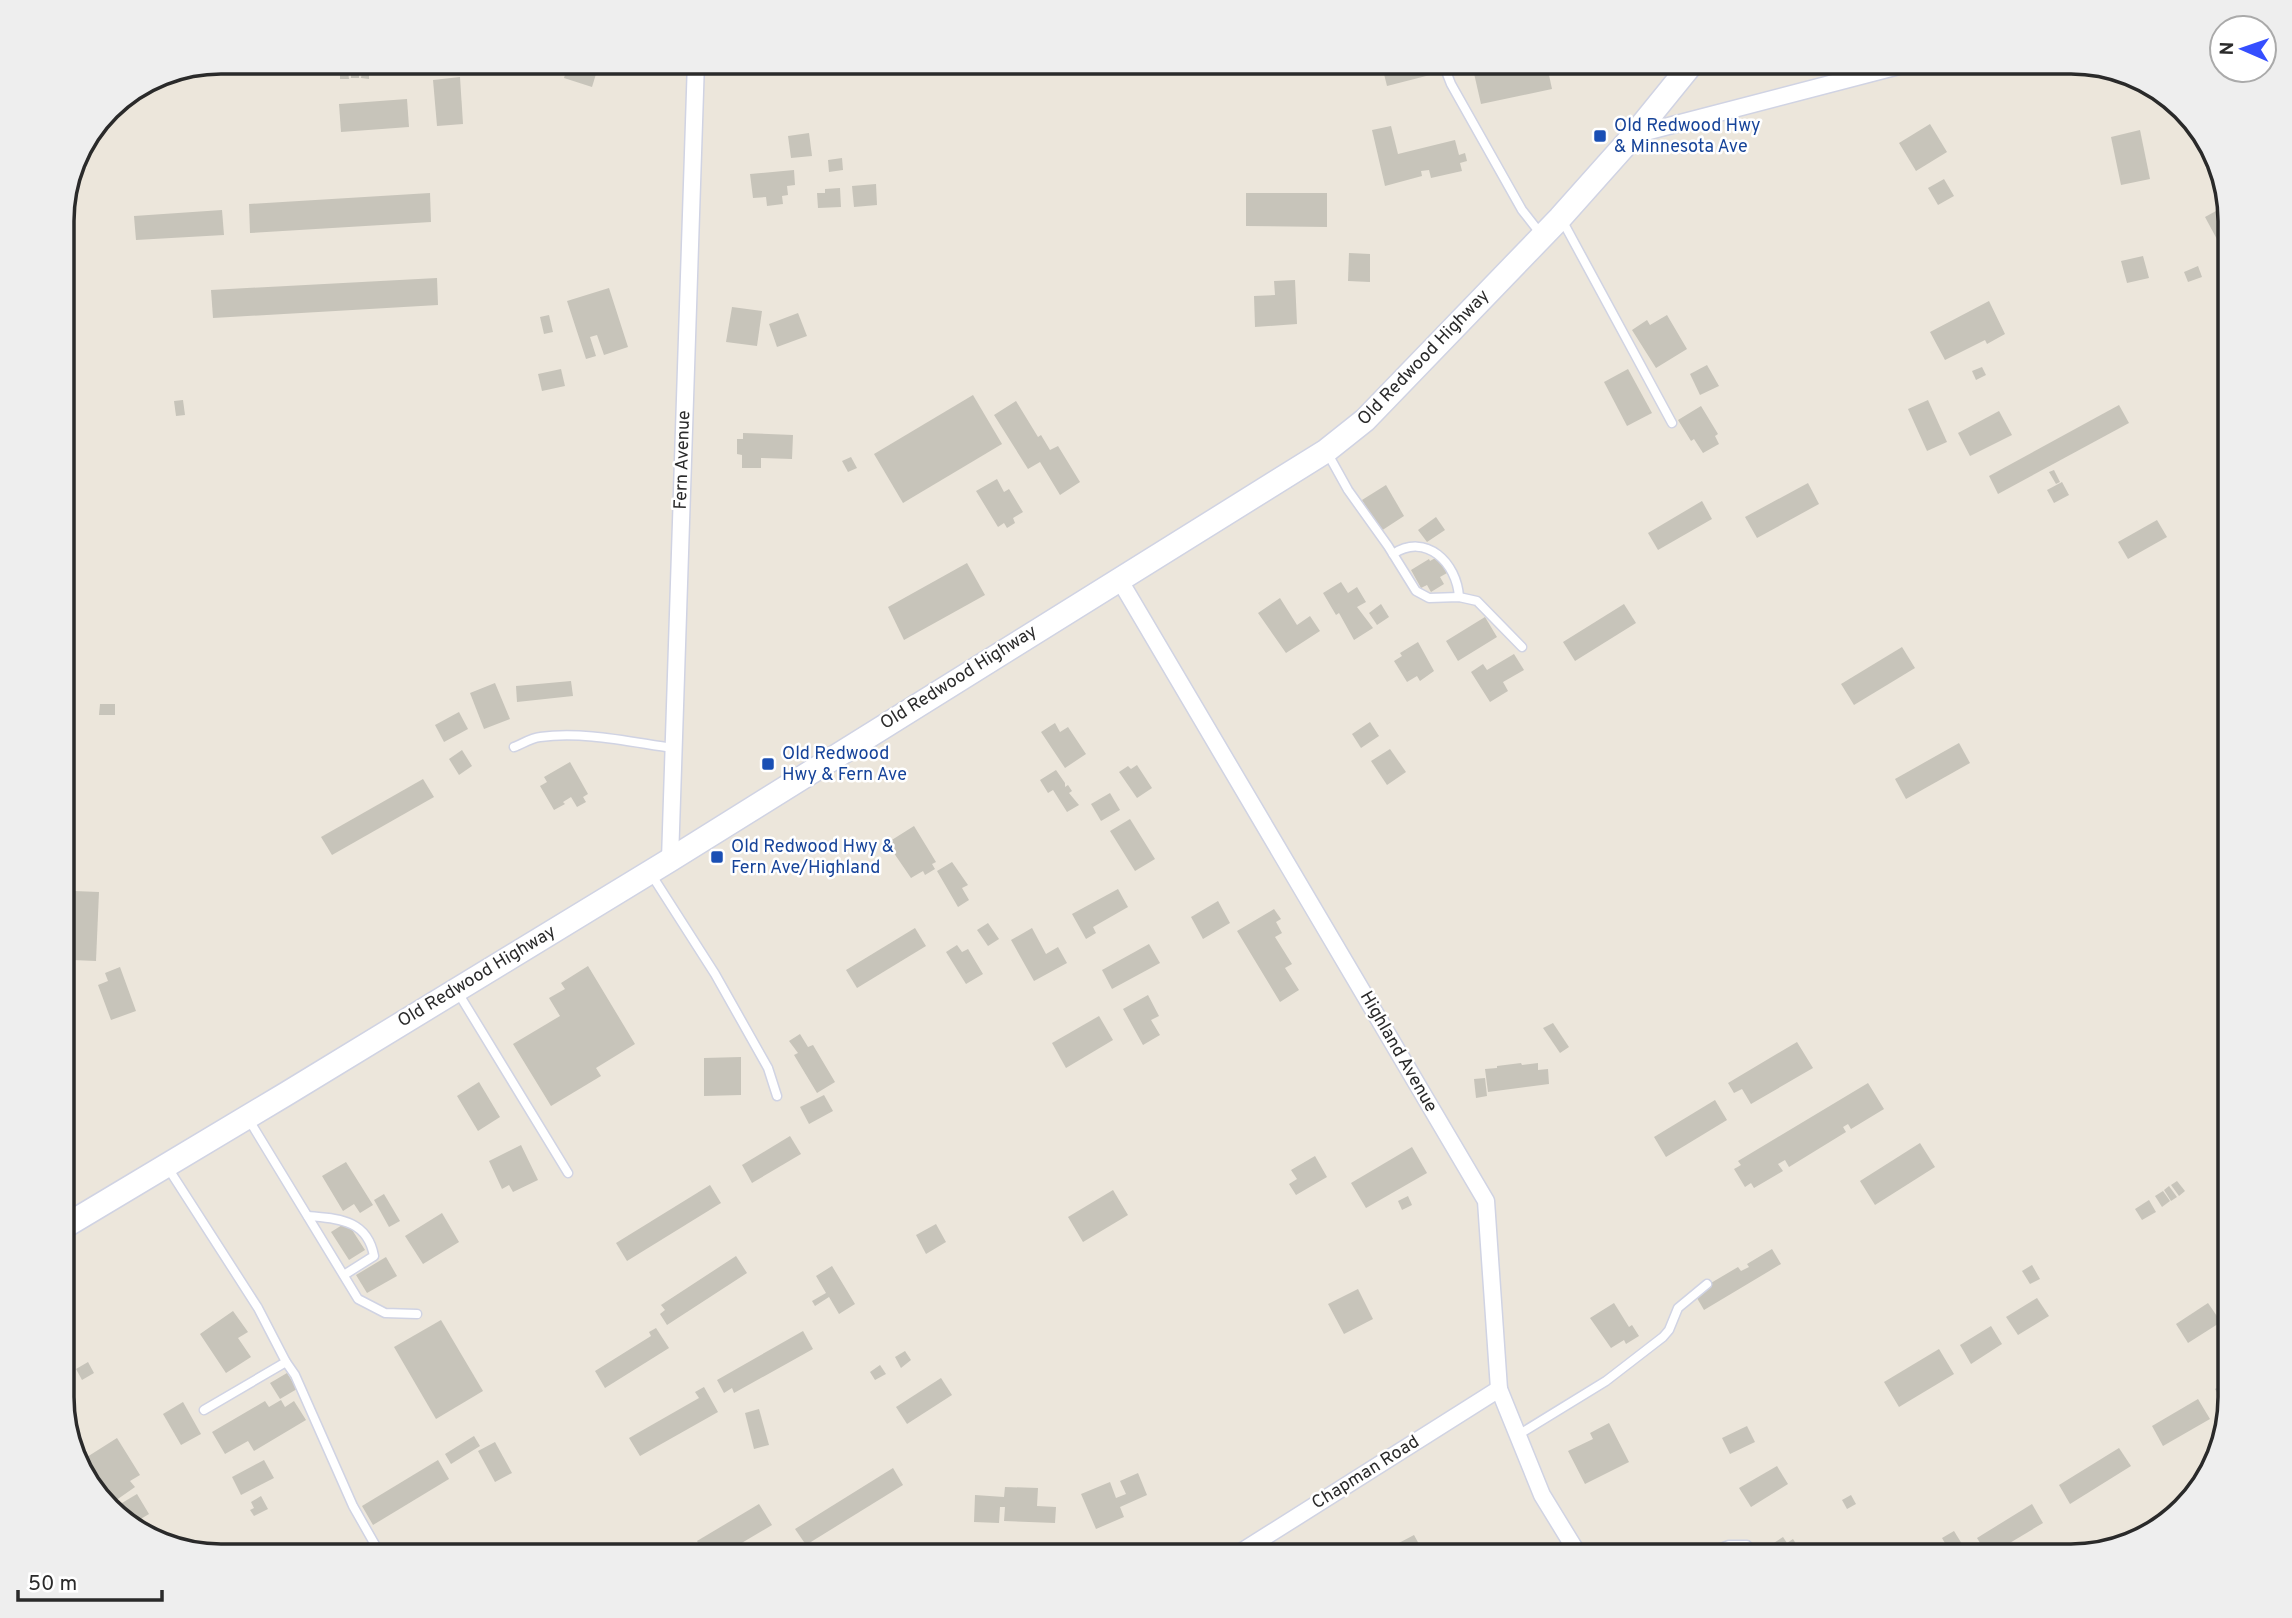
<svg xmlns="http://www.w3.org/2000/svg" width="2292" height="1618" viewBox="0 0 2292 1618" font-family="Overpass,sans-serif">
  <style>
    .building { fill: #c7c4ba }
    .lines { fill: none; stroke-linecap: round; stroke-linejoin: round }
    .service-casing { stroke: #d0d3e3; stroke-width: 11 }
    .minor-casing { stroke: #d0d3e3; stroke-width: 19 }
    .secondary-casing { stroke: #d0d3e3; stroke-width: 26 }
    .service { stroke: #fff; stroke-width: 8 }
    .minor { stroke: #fff; stroke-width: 16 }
    .secondary { stroke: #fff; stroke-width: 23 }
    .transit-dot { fill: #1a4fb4; stroke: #fff; stroke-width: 2.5 }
    .labels { text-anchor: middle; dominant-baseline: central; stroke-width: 5; stroke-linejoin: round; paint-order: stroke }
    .transit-label { font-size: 18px; fill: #164399; stroke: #fff; text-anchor: start }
    .street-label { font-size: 18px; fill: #2a2a2a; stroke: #fff }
    .rim { fill: none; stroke: #2a2a2a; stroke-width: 3.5 }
  </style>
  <rect width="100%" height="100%" fill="#ece6db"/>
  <g class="building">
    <polygon points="469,61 482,61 483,67 469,69"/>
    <polygon points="492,61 502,61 503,65 492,66"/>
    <polygon points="569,61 600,61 592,87 564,78"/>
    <polygon points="1401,61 1427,61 1430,75 1387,86 1382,66"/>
    <polygon points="1467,61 1485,61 1485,62 1468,67"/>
    <polygon points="1510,61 1546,61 1552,89 1481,104 1473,69"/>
    <polygon points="1748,61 1764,61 1764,62 1743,67"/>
    <polygon points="340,71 348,71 349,79 340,79"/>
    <polygon points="351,71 359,72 359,78 351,78"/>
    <polygon points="362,71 369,71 369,79 361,78"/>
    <polygon points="460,77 463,124 437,126 433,80"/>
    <polygon points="407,99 409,127 341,132 339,104"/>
    <polygon points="2183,112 2199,131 2189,134"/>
    <polygon points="1930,124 1947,152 1916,171 1899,143"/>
    <polygon points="1391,126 1398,154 1455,140 1459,155 1465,153 1467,161 1460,163 1462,171 1431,178 1429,170 1421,171 1422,176 1385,186 1372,130"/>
    <polygon points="2140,130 2150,179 2121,185 2111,137"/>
    <polygon points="809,133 812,156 791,158 788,136"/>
    <polygon points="842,158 843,170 829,172 828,160"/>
    <polygon points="794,170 795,185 787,186 788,195 782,196 783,204 767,206 766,197 753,198 750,174"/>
    <polygon points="1944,179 1954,196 1938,205 1928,188"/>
    <polygon points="876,184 877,205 854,207 852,186"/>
    <polygon points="840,188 841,207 818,208 817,193 825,193 825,189"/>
    <polygon points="430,193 431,222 250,233 249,204"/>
    <polygon points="1246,193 1327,193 1327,227 1246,226"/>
    <polygon points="2227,205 2231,220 2231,254 2226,256 2205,217"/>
    <polygon points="222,210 224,235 136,240 134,216"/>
    <polygon points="1349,253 1370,254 1370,282 1348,281"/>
    <polygon points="2143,256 2149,278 2127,283 2121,261"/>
    <polygon points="2198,266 2202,277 2188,282 2184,272"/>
    <polygon points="437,278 438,305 213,318 211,290"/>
    <polygon points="1295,280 1297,324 1255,327 1254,296 1275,295 1274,281"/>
    <polygon points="609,288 628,347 604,355 597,335 590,337 596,356 586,359 567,301"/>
    <polygon points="1989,301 2005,334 1987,344 1985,340 1945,360 1930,332"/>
    <polygon points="732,307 762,311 757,346 726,342"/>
    <polygon points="798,313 807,336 777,347 769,324"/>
    <polygon points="549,315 553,332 544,334 540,317"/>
    <polygon points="1667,315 1687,349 1656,368 1632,330 1647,320 1650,325"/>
    <polygon points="1707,365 1719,386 1700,395 1690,374"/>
    <polygon points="1982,367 1986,375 1976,380 1972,371"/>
    <polygon points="561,369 565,386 542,391 538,374"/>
    <polygon points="1628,369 1652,413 1627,426 1604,382"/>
    <polygon points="973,395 1002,444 903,503 874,454"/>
    <polygon points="183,400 185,415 176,416 174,401"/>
    <polygon points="1928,400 1947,442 1927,451 1908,409"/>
    <polygon points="1016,401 1038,437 1041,435 1050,450 1058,446 1080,482 1060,495 1040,462 1028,469 994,415"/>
    <polygon points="2119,405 2129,423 1998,494 1989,476"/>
    <polygon points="1701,406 1718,434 1715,436 1719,444 1703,453 1694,439 1691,441 1678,420"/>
    <polygon points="1999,411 2012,435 1970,456 1958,433"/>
    <polygon points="743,433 793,435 792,459 761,458 761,468 742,468 742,455 737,454 737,439 743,439"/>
    <polygon points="851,457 857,468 848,472 842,461"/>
    <polygon points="2054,470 2060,482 2056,484 2049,472"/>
    <polygon points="997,479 1004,492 1009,489 1023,512 1013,518 1015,523 1007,528 1004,523 998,527 976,491"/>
    <polygon points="2062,482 2069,495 2054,503 2047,490"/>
    <polygon points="1808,483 1819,504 1757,538 1745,517"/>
    <polygon points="1386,485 1404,516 1381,531 1362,500"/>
    <polygon points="1702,501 1712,519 1658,550 1648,533"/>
    <polygon points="1436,517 1445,530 1427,542 1418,530"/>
    <polygon points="2157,520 2167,537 2128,559 2118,542"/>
    <polygon points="1437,557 1447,573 1440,577 1444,584 1431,592 1427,585 1421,588 1411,570 1429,559 1430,561"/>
    <polygon points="967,563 985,595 904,640 888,607"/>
    <polygon points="1341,582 1348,593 1357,587 1366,602 1357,607 1373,628 1354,640 1339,613 1336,615 1323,593"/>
    <polygon points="1280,598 1297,625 1310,616 1320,631 1286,653 1258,613"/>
    <polygon points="1381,604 1389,617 1377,625 1369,613"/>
    <polygon points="1624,604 1636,623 1575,661 1563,642"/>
    <polygon points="1485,617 1497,637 1458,661 1446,641"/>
    <polygon points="1418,642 1434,671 1420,681 1417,676 1407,682 1394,661 1402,656 1400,653"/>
    <polygon points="1902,647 1915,668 1854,705 1841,684"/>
    <polygon points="1514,654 1524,670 1503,682 1508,691 1490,702 1471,672 1483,664 1487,670"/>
    <polygon points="571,681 573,696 517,702 516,686"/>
    <polygon points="495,683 510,719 484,729 470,693"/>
    <polygon points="100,704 115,704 115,715 99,715"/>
    <polygon points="459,712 468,729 444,742 435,725"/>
    <polygon points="1370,722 1379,736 1361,748 1352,734"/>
    <polygon points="1055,723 1060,732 1068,727 1086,754 1065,768 1041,732"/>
    <polygon points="62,738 73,738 70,859 62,859"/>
    <polygon points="1959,743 1970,763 1906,799 1895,779"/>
    <polygon points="1390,749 1406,772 1387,785 1371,761"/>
    <polygon points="462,750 472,766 459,775 449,759"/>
    <polygon points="570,762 588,794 583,797 586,802 577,807 571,797 563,802 565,804 554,810 540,786 547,782 544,777"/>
    <polygon points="1137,765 1152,788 1137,798 1119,772 1128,766 1131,769"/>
    <polygon points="1056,770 1065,783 1065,787 1068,785 1072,791 1069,793 1079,805 1067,812 1053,790 1048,793 1040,780"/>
    <polygon points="423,779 434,797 332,855 321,837"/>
    <polygon points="1110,793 1120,810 1101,821 1091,804"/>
    <polygon points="1130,819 1155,859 1135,871 1110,831"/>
    <polygon points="914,826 936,862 932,864 935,869 925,875 923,871 911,878 887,843"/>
    <polygon points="952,862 968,885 962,888 969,900 958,907 937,871"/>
    <polygon points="1118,889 1128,907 1093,927 1096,933 1086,939 1072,914"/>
    <polygon points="74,891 99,892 96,961 72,960"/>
    <polygon points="1218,901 1230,923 1203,939 1191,917"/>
    <polygon points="1274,909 1281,919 1276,922 1282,933 1275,937 1292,964 1285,968 1299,990 1280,1002 1237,931"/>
    <polygon points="988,923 999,939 988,946 977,930"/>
    <polygon points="915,928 926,946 857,988 846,970"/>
    <polygon points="1032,928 1046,954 1058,947 1067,963 1034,981 1011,940"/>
    <polygon points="1149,944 1160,963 1112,989 1102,970"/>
    <polygon points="957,945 962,952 968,949 983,974 966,984 946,952"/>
    <polygon points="588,966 635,1044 596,1068 601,1076 551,1106 513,1044 560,1016 549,998 565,989 561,983"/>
    <polygon points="120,967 136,1011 111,1020 98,985 108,981 105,973"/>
    <polygon points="1148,995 1159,1016 1151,1020 1160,1035 1143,1045 1123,1009"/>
    <polygon points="1099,1016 1113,1040 1066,1068 1052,1043"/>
    <polygon points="1553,1023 1569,1047 1560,1053 1543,1028"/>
    <polygon points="800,1034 808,1047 813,1045 835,1082 817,1093 794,1055 798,1053 789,1041"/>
    <polygon points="1797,1042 1813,1068 1751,1104 1742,1089 1734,1093 1728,1083"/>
    <polygon points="741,1057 741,1095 704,1096 704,1058"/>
    <polygon points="1521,1063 1522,1065 1538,1063 1538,1070 1548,1069 1549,1084 1488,1092 1485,1069 1497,1068 1497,1066"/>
    <polygon points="1485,1078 1487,1096 1476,1098 1474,1079"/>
    <polygon points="479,1082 500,1117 478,1131 457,1096"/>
    <polygon points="1868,1083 1884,1109 1851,1129 1848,1124 1843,1127 1846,1132 1789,1167 1785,1160 1778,1164 1783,1171 1754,1188 1751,1183 1745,1187 1734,1169 1741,1165 1738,1161"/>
    <polygon points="824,1095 833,1111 809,1124 800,1107"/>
    <polygon points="1715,1100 1727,1120 1666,1157 1654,1137"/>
    <polygon points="790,1136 801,1154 752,1183 742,1165"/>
    <polygon points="1920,1143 1935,1167 1875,1205 1860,1181"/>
    <polygon points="521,1145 538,1180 513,1192 509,1185 502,1189 489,1161"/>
    <polygon points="1412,1147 1427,1173 1366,1208 1351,1183"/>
    <polygon points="1315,1156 1327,1177 1296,1195 1289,1184 1297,1179 1291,1170"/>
    <polygon points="346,1162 373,1205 360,1213 354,1204 343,1211 322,1176"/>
    <polygon points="2177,1181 2185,1191 2179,1196 2171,1185"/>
    <polygon points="710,1185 721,1203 627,1261 616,1243"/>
    <polygon points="2169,1186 2177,1197 2171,1201 2164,1190"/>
    <polygon points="1113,1190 1128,1215 1083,1242 1068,1217"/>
    <polygon points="2163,1191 2170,1201 2162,1207 2155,1196"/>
    <polygon points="384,1194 400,1221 389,1227 374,1200"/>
    <polygon points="1408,1196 1412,1205 1402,1210 1398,1201"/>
    <polygon points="2149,1200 2156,1212 2142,1220 2135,1209"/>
    <polygon points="442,1213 459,1242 423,1264 405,1236"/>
    <polygon points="347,1222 365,1250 349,1260 331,1232"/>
    <polygon points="936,1224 946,1242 926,1254 916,1235"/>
    <polygon points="1772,1249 1781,1264 1704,1310 1694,1293 1738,1267 1741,1271 1749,1267 1747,1264"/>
    <polygon points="736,1256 747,1273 667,1325 660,1314 665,1310 661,1305"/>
    <polygon points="386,1257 397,1276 367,1293 356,1275"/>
    <polygon points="2032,1265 2040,1279 2030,1284 2022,1271"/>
    <polygon points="832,1266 855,1304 839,1314 829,1297 815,1306 812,1301 826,1293 816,1276"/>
    <polygon points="1358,1289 1373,1319 1344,1334 1328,1304"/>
    <polygon points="2037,1298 2049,1316 2018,1335 2006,1317"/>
    <polygon points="1614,1303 1629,1327 1632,1325 1639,1336 1626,1344 1624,1340 1611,1348 1590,1318"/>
    <polygon points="2208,1303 2221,1322 2188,1343 2176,1324"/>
    <polygon points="233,1311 248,1332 238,1338 251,1357 226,1373 200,1334"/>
    <polygon points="441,1320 483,1391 436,1419 394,1347"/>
    <polygon points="1991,1326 2002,1344 1971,1364 1960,1345"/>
    <polygon points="656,1328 669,1348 605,1388 595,1371 651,1336 649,1332"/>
    <polygon points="803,1331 813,1349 734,1393 732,1388 724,1393 717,1380"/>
    <polygon points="1939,1349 1954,1374 1899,1407 1884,1382"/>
    <polygon points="905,1351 911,1360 901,1368 895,1357"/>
    <polygon points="88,1362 94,1373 82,1380 76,1369"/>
    <polygon points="880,1365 886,1374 875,1380 870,1372"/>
    <polygon points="287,1373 297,1389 280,1399 270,1383"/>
    <polygon points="941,1378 952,1395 907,1424 896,1407"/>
    <polygon points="2231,1379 2231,1398 2227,1408 2215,1389"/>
    <polygon points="704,1387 718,1412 640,1456 629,1438 699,1398 695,1392"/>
    <polygon points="2198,1399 2210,1419 2163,1446 2152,1426"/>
    <polygon points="281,1400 285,1407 294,1401 306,1420 254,1451 248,1441 225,1454 212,1432 265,1401 269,1407"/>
    <polygon points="183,1402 201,1434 181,1445 163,1414"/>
    <polygon points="759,1409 769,1445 754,1449 745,1413"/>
    <polygon points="1609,1423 1629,1462 1585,1484 1568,1451 1593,1439 1590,1433"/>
    <polygon points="1747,1426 1755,1442 1730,1454 1722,1438"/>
    <polygon points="474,1436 480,1446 451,1464 445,1454"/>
    <polygon points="117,1438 140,1475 130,1481 135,1487 115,1501 87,1457"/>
    <polygon points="495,1442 512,1473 495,1482 478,1451"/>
    <polygon points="2119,1448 2131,1466 2070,1504 2059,1485"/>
    <polygon points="264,1460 274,1478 241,1495 232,1477"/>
    <polygon points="438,1460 449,1479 373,1525 362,1506"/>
    <polygon points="1777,1466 1788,1484 1751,1507 1739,1488"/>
    <polygon points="893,1468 903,1485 806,1545 795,1529"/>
    <polygon points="1138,1473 1147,1495 1120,1507 1124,1517 1096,1529 1081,1494 1110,1482 1116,1498 1126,1494 1120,1481"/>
    <polygon points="1005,1487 1038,1488 1037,1506 1056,1507 1055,1523 1004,1521 1005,1507 1000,1507 999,1523 974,1522 975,1495 1004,1497"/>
    <polygon points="137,1494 149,1514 129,1526 117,1506"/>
    <polygon points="1851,1495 1856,1504 1847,1509 1842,1500"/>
    <polygon points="261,1496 268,1509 254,1516 250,1510 254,1508 251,1502"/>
    <polygon points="759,1504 772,1525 718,1557 707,1557 697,1541"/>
    <polygon points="2032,1504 2043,1523 1988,1556 1977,1538"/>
    <polygon points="1954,1531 1962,1544 1950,1552 1942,1538"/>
    <polygon points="1414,1535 1426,1557 1370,1557 1394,1543 1395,1545"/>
    <polygon points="1783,1537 1787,1543 1793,1539 1803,1555 1772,1557 1766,1548"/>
    <polygon points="1358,1549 1363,1557 1345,1557"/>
    <polygon points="1444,1549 1448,1557 1436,1557 1435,1554"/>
  </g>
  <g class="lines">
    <defs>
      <g id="service">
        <polyline points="1442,61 1451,84 1522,210 1540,233"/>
        <polyline points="1562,220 1672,423"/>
        <polyline points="1328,454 1348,490 1388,546 1416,591 1429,598 1459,597 1477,601 1522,647"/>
        <path d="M1393,554C1426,532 1457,563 1459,597"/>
        <path d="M514,747C522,744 531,738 540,737C583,731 630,742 673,748"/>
        <polyline points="651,874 715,974 768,1068 777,1096"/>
        <polyline points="457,991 568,1173"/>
        <polyline points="249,1120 358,1299 385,1313 417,1314"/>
        <polyline points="168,1168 258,1308 286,1362 295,1375 353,1506 382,1557"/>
        <path d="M308,1216C338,1219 367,1219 374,1256L344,1275"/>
        <polyline points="204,1410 286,1362"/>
        <polyline points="1518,1435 1606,1381 1663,1337 1669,1330 1678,1308 1707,1284"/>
        <polyline points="1698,1557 1729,1545 1747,1545 1756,1557"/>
      </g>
      <g id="minor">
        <polyline points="1634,135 1918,61"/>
        <polyline points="1119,579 1486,1201 1499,1389 1542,1495 1580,1557"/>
        <polyline points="670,860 696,61"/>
        <polyline points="1233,1557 1499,1389"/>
      </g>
      <polyline id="secondary" points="62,1228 286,1094 670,860 1326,451 1365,420 1560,218 1634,135 1694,61"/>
    </defs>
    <use href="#service" class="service-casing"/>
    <use href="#minor" class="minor-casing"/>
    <use href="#secondary" class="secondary-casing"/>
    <use href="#service" class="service"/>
    <use href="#minor" class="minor"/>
    <use href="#secondary" class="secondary"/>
  </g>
  <g class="transit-dot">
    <rect x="1593" y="129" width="14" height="14" rx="3.5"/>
    <rect x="761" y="757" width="14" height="14" rx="3.5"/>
    <rect x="710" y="850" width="14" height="14" rx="3.5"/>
  </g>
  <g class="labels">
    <g class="transit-label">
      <text x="1614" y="126">Old Redwood Hwy<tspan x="1614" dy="21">&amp; Minnesota Ave</tspan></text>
      <text x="782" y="754">Old Redwood<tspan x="782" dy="21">Hwy &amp; Fern Ave</tspan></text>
      <text x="731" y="847">Old Redwood Hwy &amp;<tspan x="731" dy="21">Fern Ave/Highland</tspan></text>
    </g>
    <g class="street-label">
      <text transform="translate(1424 358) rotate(-46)">Old Redwood Highway</text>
      <text transform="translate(683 460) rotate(-88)">Fern Avenue</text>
      <text transform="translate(959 678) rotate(-32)">Old Redwood Highway</text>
      <text transform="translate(477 977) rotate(-31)">Old Redwood Highway</text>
      <text transform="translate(1398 1052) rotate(60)">Highland Avenue</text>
      <text transform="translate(1366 1473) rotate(-32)">Chapman Road</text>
    </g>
  </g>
  <path d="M0 0H2292V1618H0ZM221 74H2071A147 147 0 0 1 2218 221V1397A147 147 0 0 1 2071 1544H221A147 147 0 0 1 74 1397V221A147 147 0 0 1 221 74Z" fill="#eee" fill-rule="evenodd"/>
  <path class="rim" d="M221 74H2071A147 147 0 0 1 2218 221V1397A147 147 0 0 1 2071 1544H221A147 147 0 0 1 74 1397V221A147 147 0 0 1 221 74Z"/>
  <g transform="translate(2243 49) rotate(272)"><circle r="33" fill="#ffffff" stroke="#aaaaaa" stroke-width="2"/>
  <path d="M0-5L12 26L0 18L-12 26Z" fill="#354eff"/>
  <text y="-10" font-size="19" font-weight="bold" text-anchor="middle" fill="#2a2a2a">N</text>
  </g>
  <path d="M18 1590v10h144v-10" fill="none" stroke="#2a2a2a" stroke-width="3.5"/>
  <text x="28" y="1590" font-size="21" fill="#2a2a2a" stroke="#ffffff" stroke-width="5" paint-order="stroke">50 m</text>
</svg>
